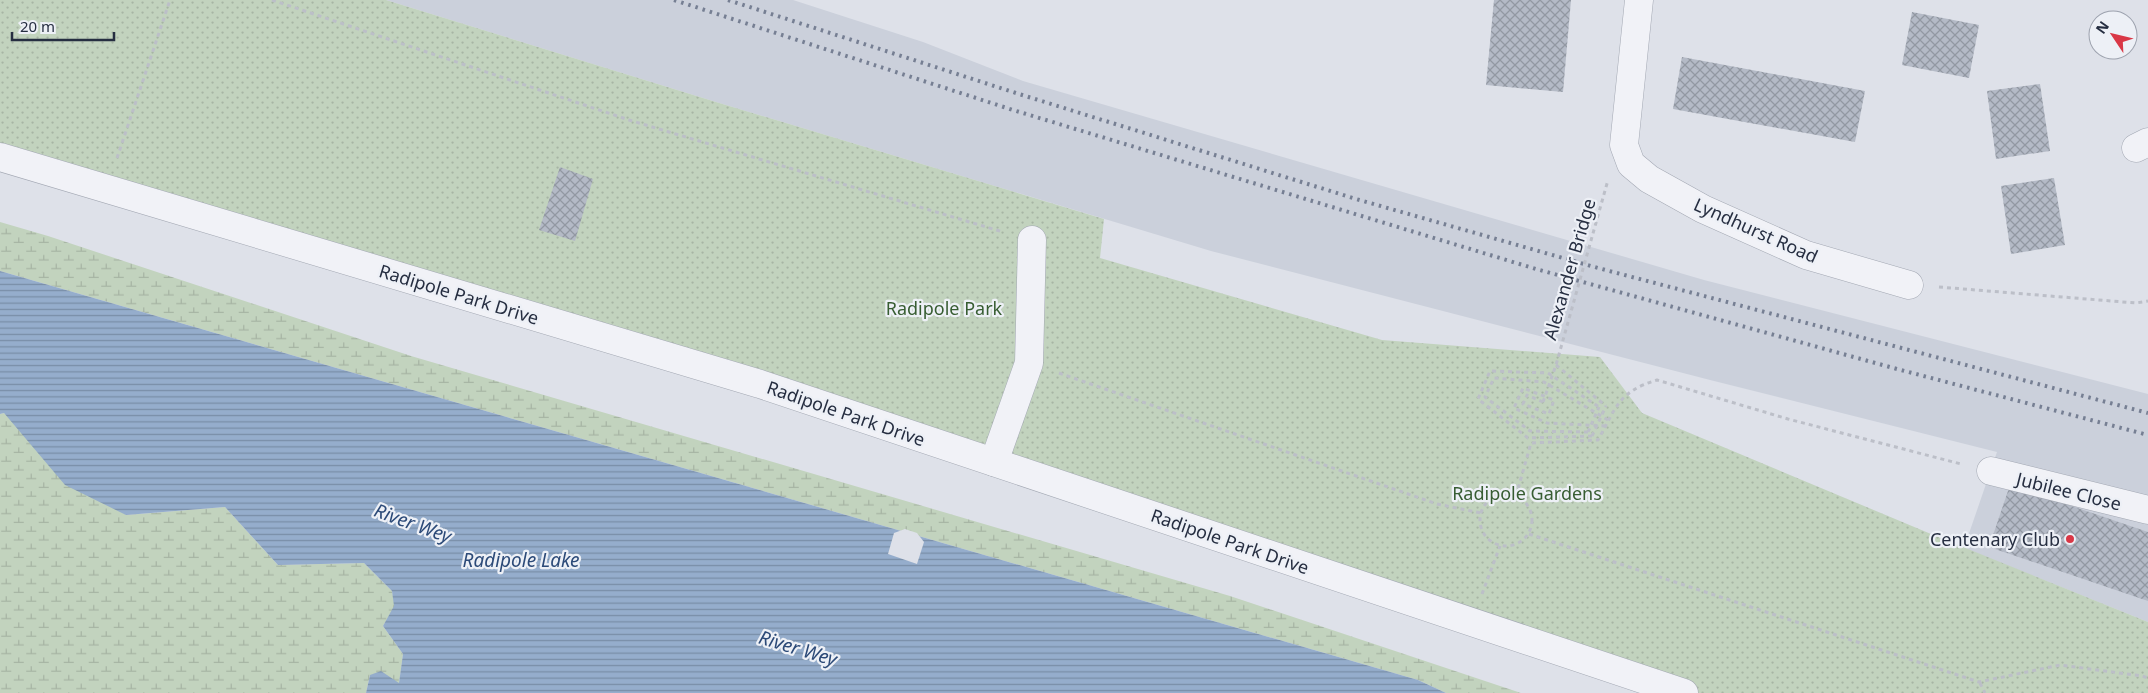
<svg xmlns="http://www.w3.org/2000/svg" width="2148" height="693" viewBox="0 0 2148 693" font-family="'Noto Sans',sans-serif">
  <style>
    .built { fill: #cbd0db }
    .wetland { fill: url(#wetland-marsh) }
    .park { fill: url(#park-dots) }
    .water { fill: url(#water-rules) }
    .pier { fill: #dee1e9 }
    .building { fill: url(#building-cross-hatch) }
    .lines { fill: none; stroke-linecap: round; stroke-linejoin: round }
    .minor-casing { stroke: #a3a8b3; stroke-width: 29 }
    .path { stroke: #bcbfc8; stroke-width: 3; stroke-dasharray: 4 4; stroke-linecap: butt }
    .minor { stroke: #f1f2f7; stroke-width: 28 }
    .rail { stroke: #767f93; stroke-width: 4; stroke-dasharray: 2.5 5; stroke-linecap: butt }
    .path-bridge { stroke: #bcbfc8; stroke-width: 3; stroke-dasharray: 4 4; stroke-linecap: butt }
    .poi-dot { fill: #d93746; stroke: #edf0f6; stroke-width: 2 }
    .labels { text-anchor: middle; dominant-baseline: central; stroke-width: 4.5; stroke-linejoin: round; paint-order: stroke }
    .street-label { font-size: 18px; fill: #262e41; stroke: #edf0f6 }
    .park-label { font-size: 18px; fill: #375d32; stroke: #edf0f6 }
    .poi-label { font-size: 18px; fill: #262e41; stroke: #edf0f6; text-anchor: end }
    .water-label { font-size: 19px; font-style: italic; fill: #2c4a78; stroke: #edf0f6 }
  </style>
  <defs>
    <pattern id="wetland-marsh" width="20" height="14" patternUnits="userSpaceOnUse" patternTransform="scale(1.25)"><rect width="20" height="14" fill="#c2d3be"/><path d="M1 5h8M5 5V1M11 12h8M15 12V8" fill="none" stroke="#a7b5a4"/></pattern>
    <pattern id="park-dots" width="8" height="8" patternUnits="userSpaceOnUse" patternTransform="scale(1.25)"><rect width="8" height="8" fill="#c2d3be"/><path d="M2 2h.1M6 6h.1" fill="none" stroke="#a7b5a4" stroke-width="1.8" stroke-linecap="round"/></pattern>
    <pattern id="water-rules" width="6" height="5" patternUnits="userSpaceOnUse" patternTransform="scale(1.25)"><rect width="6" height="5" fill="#95adcc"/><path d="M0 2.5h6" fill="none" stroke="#798da7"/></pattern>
    <pattern id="building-cross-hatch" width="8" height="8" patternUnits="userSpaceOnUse" patternTransform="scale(1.25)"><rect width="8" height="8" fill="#b4bac6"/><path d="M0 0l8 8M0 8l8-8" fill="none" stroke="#9298a2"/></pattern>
  </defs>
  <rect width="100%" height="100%" fill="#dee1e9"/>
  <polygon class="built" points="386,0 793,0 923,42 1023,81 1704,280 2148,394 2148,622 1964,548 1997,452 1714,381 1211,251 716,102"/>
  <g class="wetland">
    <polygon points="0,222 48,236 411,356 1230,596 1521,693 1446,693 1418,680 0,271"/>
    <polygon points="4,413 126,515 225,507 278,565 364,563 392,591 395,606 383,626 403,654 399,684 370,675 366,693 0,693 0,414"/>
  </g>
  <polygon class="park" points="0,0 386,0 716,102 1104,219 1100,258 1382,340 1600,357 1642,413 1931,534 2148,622 2148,693 1684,693 1472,623 0,157"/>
  <polygon class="water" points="0,271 1418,680 1446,693 366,693 370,675 381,671 399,683 403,654 383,626 394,606 392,591 364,563 278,565 225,507 126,515 65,485 4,413 0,414"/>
  <polygon class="pier" points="905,529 917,533 924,542 917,564 888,554 894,533"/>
  <g class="building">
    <polygon points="1494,0 1571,0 1563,92 1486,85"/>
    <polygon points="1912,12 1979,25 1969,78 1902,65"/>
    <polygon points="1682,57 1865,91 1855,142 1673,109"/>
    <polygon points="2040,84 2050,151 1996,159 1987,91"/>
    <polygon points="560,167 593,179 575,241 539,230"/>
    <polygon points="2054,178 2065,245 2011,254 2001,186"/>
    <polygon points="2010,485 2148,532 2148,601 1989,547"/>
  </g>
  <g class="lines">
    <defs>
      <g id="minor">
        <polyline points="1639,0 1624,145 1631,164 1649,179 1703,209 1806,255 1909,285"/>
        <polyline points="2136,148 2148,142"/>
        <polyline points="0,157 760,384 1684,693"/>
        <polyline points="994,462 1029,363 1032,240"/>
        <polyline points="1991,471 2148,510"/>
      </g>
    </defs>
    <use href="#minor" class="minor-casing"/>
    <g class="path">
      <polyline points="272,0 629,120 1003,232"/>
      <polyline points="117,158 170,0"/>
      <polyline points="1939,287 2136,303 2148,301"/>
      <polyline points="1556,365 1606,406"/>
      <polyline points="1059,373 1437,504 1481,513"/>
      <polyline points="1543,402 1527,395 1523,404 1549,414 1554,400 1523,388 1514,408 1547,423 1606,426"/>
      <polyline points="1588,432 1530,431 1485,397 1494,378 1544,382 1608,420"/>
      <polyline points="1592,436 1528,438 1478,399 1490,371 1548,373 1599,407"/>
      <circle cx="1506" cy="520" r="26"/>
      <path d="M1516,496L1531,443L1598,440C1617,406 1618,392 1657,380L1788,419L1961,464"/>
      <polyline points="1529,534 1979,682 2060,665 2142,676 2148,678"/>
      <polyline points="1482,594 1500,546"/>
      <polyline points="1980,683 1985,693"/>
    </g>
    <use href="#minor" class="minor"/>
    <g class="rail">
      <polyline points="674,0 1013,110 1536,269 1897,369 2148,435"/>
      <polyline points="728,0 1019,94 1356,199 1598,268 2148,413"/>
    </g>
    <g class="path-bridge">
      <polyline points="1543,402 1556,365 1608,180"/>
      <polyline points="1588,432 1599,407"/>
      <polyline points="1592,436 1606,406"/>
    </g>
  </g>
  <circle class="poi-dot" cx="2070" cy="539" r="5"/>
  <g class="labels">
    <g class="street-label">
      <text transform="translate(1756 230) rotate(24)">Lyndhurst Road</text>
      <text transform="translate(1569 269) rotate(-74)">Alexander Bridge</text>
      <text transform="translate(459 294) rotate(17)">Radipole Park Drive</text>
      <text transform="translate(846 413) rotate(19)">Radipole Park Drive</text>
      <text transform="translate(2069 491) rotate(14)">Jubilee Close</text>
      <text transform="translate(1230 541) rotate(19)">Radipole Park Drive</text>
    </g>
    <g class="park-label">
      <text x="944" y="308">Radipole Park</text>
      <text x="1527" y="493">Radipole Gardens</text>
    </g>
    <g class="poi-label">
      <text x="2060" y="539">Centenary Club</text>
    </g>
    <g class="water-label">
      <text transform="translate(413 523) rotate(20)">River Wey</text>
      <text x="521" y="560">Radipole Lake</text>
      <text transform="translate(798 648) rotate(17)">River Wey</text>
    </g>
  </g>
  <g transform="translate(2113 35) rotate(305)"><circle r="24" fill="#edf0f6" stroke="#9da2ae"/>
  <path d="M0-4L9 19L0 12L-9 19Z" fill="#d93746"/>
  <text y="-8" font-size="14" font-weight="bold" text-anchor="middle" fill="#262e41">N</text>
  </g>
  <path d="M12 32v8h102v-8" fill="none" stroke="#262e41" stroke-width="2.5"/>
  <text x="20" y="32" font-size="15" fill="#262e41" stroke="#edf0f6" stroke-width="4" paint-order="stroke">20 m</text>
</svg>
